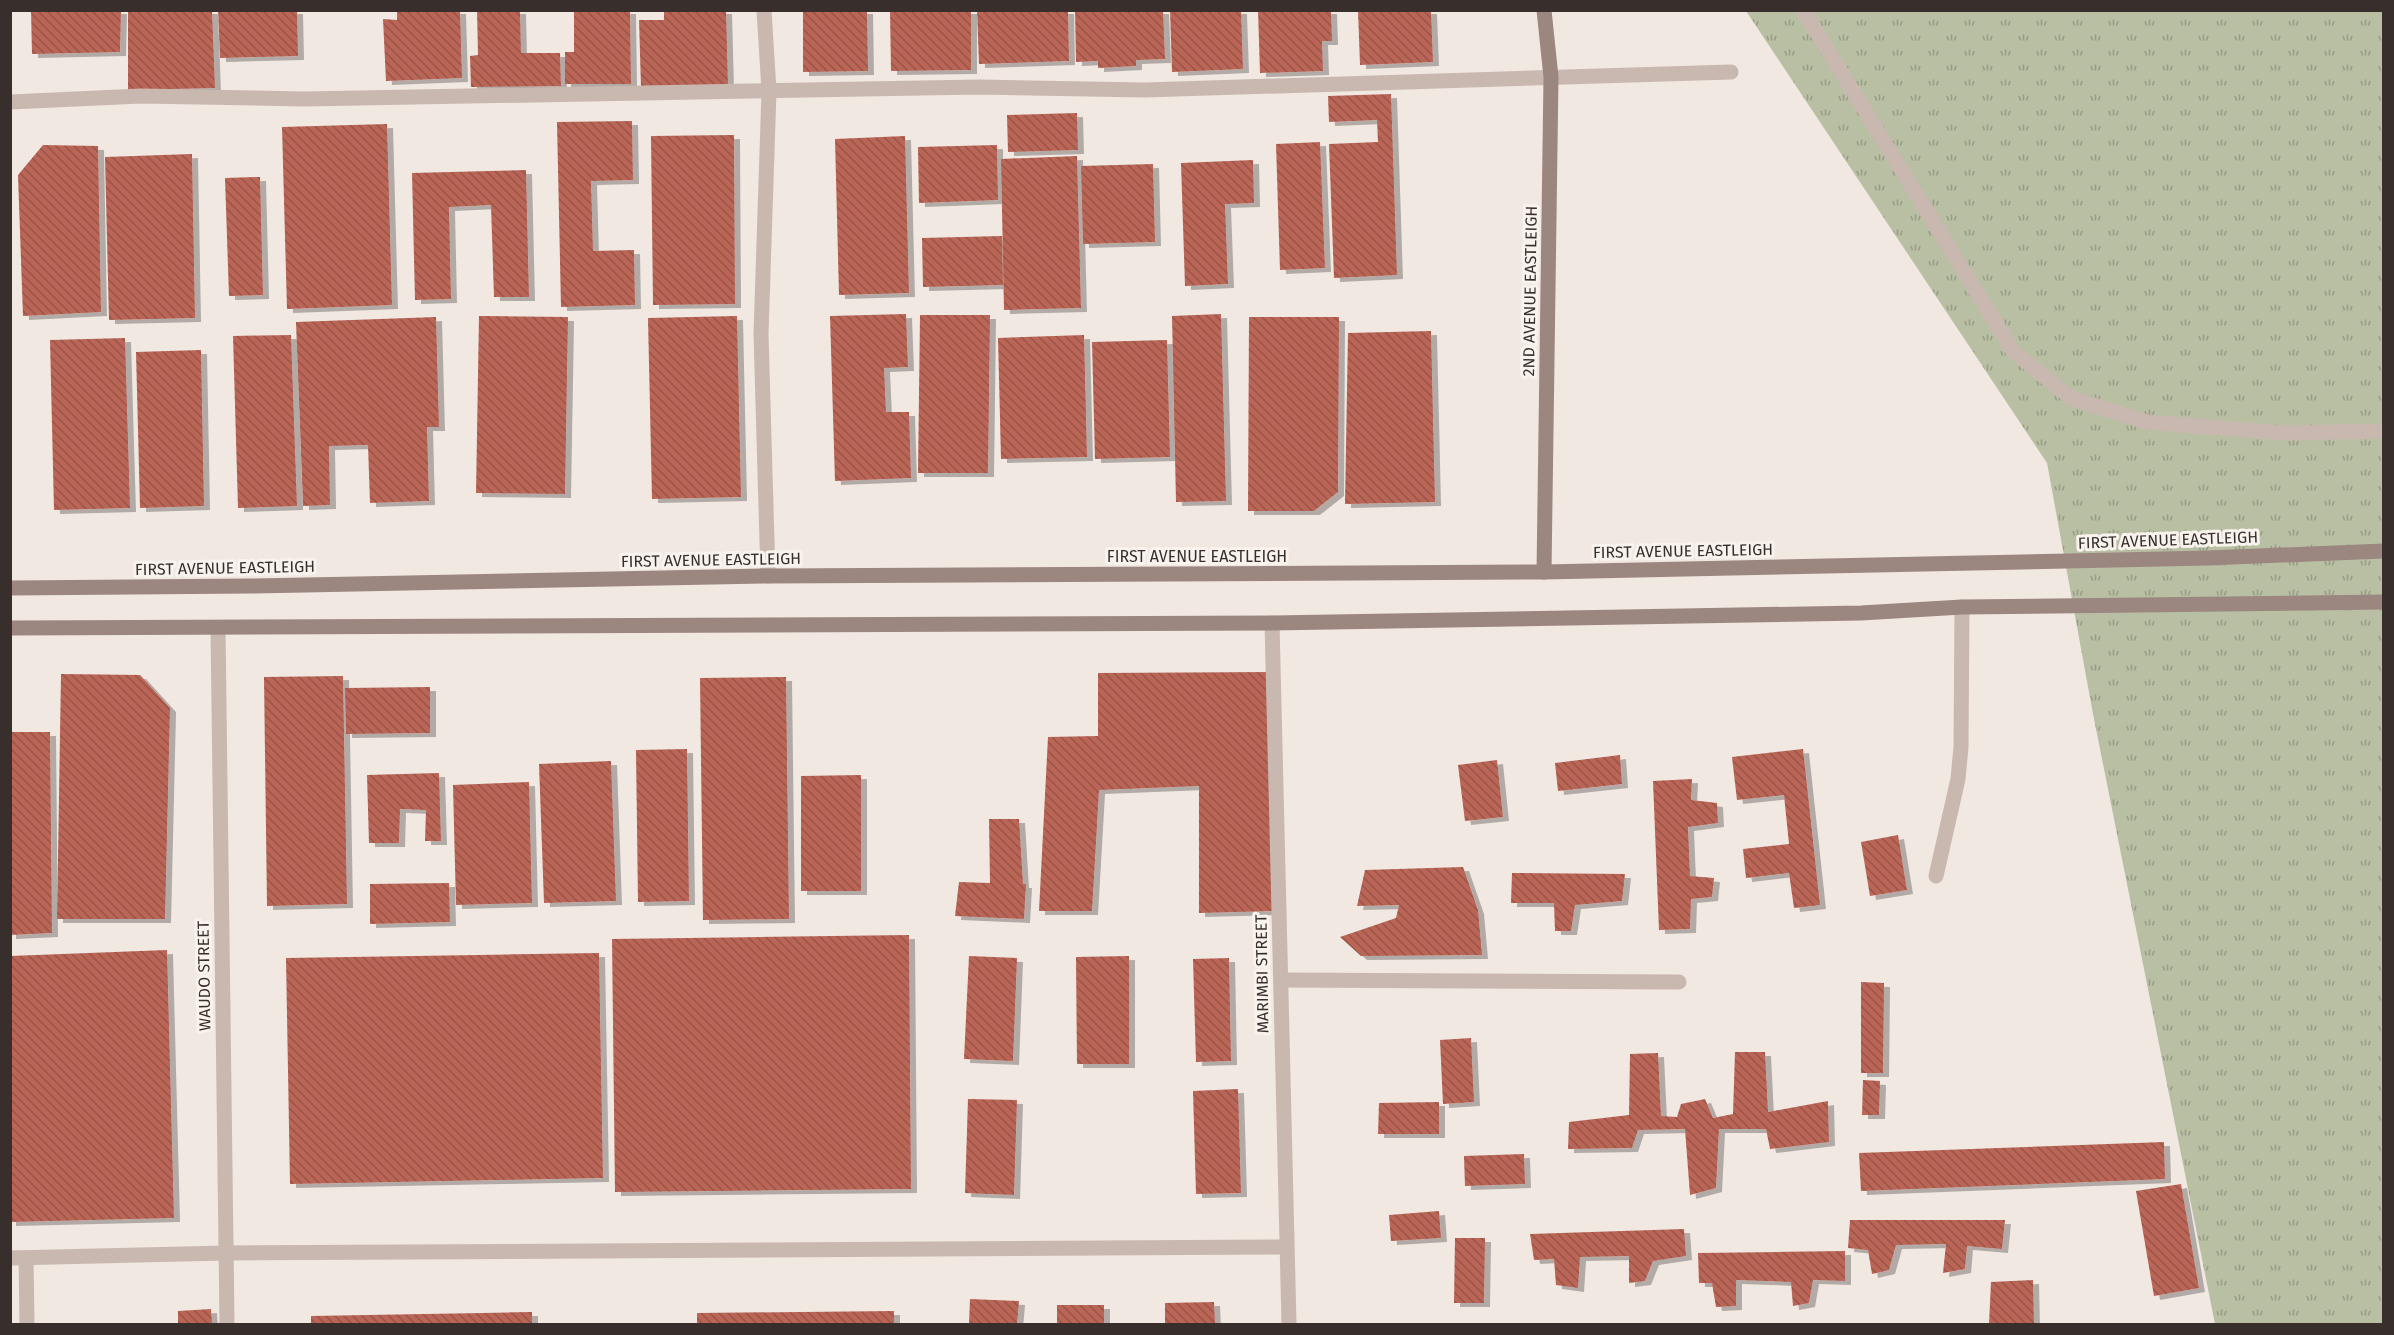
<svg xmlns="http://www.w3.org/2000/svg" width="2394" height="1335" viewBox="0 0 2394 1335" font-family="'Fira Sans',sans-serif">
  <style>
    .grass { fill: url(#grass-tufts) }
    .building { fill: url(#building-back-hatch); filter: url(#shadow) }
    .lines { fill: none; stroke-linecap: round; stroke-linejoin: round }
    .lane { stroke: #c9b8af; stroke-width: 15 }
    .street { stroke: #c9b8af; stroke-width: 15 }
    .secondary { stroke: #9c8780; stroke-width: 15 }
    .labels { text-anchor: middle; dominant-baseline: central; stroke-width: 6; stroke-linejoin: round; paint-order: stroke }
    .street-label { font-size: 16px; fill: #382f2c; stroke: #f9f3ee }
  </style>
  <defs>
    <pattern id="grass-tufts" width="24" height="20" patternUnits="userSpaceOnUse" patternTransform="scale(1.5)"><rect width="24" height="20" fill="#b9bfa3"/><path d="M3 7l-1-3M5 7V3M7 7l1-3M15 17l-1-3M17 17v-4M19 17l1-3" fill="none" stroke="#979c85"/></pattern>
    <pattern id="building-back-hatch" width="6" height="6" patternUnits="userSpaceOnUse" patternTransform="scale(1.5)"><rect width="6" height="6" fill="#ba6557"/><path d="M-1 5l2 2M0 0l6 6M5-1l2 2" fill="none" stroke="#985448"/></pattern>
    <filter id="shadow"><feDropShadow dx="6" dy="4" stdDeviation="0" flood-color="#0004"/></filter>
  </defs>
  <rect width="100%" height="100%" fill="#f1e8e2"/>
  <polygon class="grass" points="1746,11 2383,11 2383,1324 2215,1324 2093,714 2047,463"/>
  <g class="building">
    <polygon points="31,10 121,10 120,52 32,54"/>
    <polygon points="128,10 212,10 215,88 128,90"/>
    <polygon points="218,10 297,10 298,56 220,58"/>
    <polygon points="397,10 460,10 462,78 386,81 383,19 397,20"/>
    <polygon points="477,10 520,10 521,53 560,53 561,86 471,87 470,56 478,55"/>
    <polygon points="574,10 630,10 631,84 565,84 565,52 574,52"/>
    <polygon points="664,10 726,10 728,85 641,87 639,20 664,20"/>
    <polygon points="803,10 867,10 868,71 803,72"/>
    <polygon points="890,10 971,10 971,70 891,71"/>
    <polygon points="977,10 1068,10 1069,61 979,64"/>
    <polygon points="1075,10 1163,10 1165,59 1136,60 1136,66 1098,68 1098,61 1076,62"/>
    <polygon points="1170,10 1241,10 1243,69 1172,72"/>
    <polygon points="1258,10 1331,10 1332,41 1322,41 1323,71 1260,73"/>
    <polygon points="1358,10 1431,10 1433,62 1360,65"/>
    <polygon points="1391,94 1397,275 1334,278 1329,144 1378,142 1377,120 1329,122 1328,96"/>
    <polygon points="1077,113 1078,150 1008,152 1007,115"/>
    <polygon points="632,121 633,180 591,181 593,251 634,250 635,305 561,307 557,122"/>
    <polygon points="387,124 392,305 287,309 282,127"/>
    <polygon points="734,135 735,304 653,305 651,136"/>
    <polygon points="905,136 909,293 839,295 835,139"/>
    <polygon points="1320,142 1325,268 1280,270 1276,144"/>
    <polygon points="43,145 98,146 101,312 23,316 18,175"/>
    <polygon points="997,145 998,200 919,203 918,147"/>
    <polygon points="192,154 195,318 109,320 105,157"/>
    <polygon points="1077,156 1081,308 1004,310 1001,159"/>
    <polygon points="1253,160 1254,203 1225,204 1228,284 1185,286 1181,163"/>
    <polygon points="1153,164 1155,242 1083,244 1081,166"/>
    <polygon points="526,170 529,297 494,297 491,205 449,207 451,299 415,300 412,173"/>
    <polygon points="260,177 263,295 229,296 225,178"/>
    <polygon points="1002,236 1003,285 923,287 922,238"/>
    <polygon points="906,314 908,367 884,368 886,412 909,412 911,478 835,481 830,316"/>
    <polygon points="1221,314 1226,501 1176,502 1172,316"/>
    <polygon points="920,315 990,315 988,473 918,473"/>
    <polygon points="479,316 568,317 565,494 476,493"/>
    <polygon points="737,316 741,497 652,499 648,318"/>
    <polygon points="436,317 439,427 427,427 429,501 370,503 368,445 329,446 330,505 303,506 296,322"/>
    <polygon points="1249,317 1339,317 1338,492 1314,511 1248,511"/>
    <polygon points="1431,331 1435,502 1345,504 1348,333"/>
    <polygon points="291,335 297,506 238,508 233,336"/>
    <polygon points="1084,335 1087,457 1001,459 998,338"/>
    <polygon points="125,338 130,508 54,510 50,340"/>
    <polygon points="1167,340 1170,457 1095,459 1092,342"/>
    <polygon points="201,350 204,506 140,508 136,352"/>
    <polygon points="1271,672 1272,911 1199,913 1199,786 1099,790 1092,911 1039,911 1048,737 1098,736 1098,673"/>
    <polygon points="61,674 140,675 170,708 165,919 57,919"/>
    <polygon points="343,676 347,904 267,906 264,677"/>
    <polygon points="786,677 789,919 703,920 700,678"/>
    <polygon points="430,687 430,733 346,734 345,688"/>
    <polygon points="10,732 50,732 52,933 10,935"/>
    <polygon points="687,749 689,901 638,902 636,750"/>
    <polygon points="1803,749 1820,905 1794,908 1789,873 1746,878 1743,849 1789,844 1784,795 1737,800 1732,757"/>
    <polygon points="1620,755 1622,784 1558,791 1555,763"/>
    <polygon points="1497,760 1503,817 1465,821 1458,765"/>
    <polygon points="611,761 616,901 544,903 539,764"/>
    <polygon points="439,773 441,841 425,841 426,810 400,809 399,843 369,843 367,775"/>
    <polygon points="861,775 861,891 801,891 801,776"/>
    <polygon points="1692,779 1691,800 1717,803 1718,823 1688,827 1690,876 1714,878 1712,897 1691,899 1690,929 1659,930 1653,781"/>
    <polygon points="529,782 532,903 456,905 453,785"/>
    <polygon points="989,819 1019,819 1023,884 1026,884 1024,919 955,916 959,882 990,883"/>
    <polygon points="1898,835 1907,890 1870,896 1861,842"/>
    <polygon points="1463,867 1478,910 1482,955 1361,956 1340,937 1396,918 1399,905 1357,906 1365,870"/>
    <polygon points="1512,873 1625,874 1622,901 1575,905 1571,931 1555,931 1554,903 1511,903"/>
    <polygon points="449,883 450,922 370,924 370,884"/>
    <polygon points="909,935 911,1189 615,1192 612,939"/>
    <polygon points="167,950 174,1218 10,1222 10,956"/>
    <polygon points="599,953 603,1178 290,1184 286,958"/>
    <polygon points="969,956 1017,958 1013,1061 964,1059"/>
    <polygon points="1129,956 1129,1064 1077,1064 1076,957"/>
    <polygon points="1229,958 1231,1061 1196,1062 1193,959"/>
    <polygon points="1861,982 1884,983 1883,1073 1861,1073"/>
    <polygon points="1471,1038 1474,1102 1443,1104 1440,1040"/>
    <polygon points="1735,1052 1765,1052 1768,1112 1828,1101 1829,1142 1770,1149 1766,1129 1719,1129 1716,1188 1690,1195 1685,1129 1638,1130 1632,1148 1568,1149 1569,1122 1629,1115 1630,1054 1658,1053 1661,1116 1677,1117 1681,1104 1705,1099 1713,1118 1733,1114"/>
    <polygon points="1863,1080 1880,1081 1879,1115 1862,1115"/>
    <polygon points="1238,1089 1241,1193 1196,1194 1193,1091"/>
    <polygon points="968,1099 1017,1100 1014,1195 965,1193"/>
    <polygon points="1439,1102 1439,1134 1378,1134 1379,1103"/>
    <polygon points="2164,1142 2165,1179 1861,1191 1859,1153"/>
    <polygon points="1524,1154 1525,1184 1465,1186 1464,1156"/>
    <polygon points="2181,1184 2199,1288 2154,1296 2136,1191"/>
    <polygon points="1439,1211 1441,1238 1391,1241 1389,1215"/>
    <polygon points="1850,1220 2005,1220 2002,1249 1967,1246 1965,1269 1943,1273 1946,1244 1896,1245 1889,1270 1872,1274 1868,1250 1848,1248"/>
    <polygon points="1684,1229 1686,1256 1653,1261 1645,1281 1629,1283 1629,1256 1580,1257 1578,1288 1556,1285 1554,1259 1534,1260 1530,1234"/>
    <polygon points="1455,1238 1485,1238 1484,1303 1454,1303"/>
    <polygon points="1845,1251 1845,1281 1813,1280 1809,1303 1793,1306 1791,1282 1736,1280 1736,1306 1716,1307 1712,1283 1699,1283 1698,1253"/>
    <polygon points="2033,1280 2034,1324 1989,1324 1991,1282"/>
    <polygon points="970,1299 1019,1301 1017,1324 969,1324"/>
    <polygon points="1214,1302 1215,1324 1165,1324 1165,1303"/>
    <rect x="1057" y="1305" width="47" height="19"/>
    <polygon points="211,1309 212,1324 178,1324 178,1311"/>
    <polygon points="894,1311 894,1324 697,1324 697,1313"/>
    <polygon points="532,1312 532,1324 311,1324 311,1316"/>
  </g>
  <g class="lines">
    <g class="lane">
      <polyline points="764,10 769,91 761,334 768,576"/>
      <polyline points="1803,10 2013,351 2071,398 2146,422 2284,433 2384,431"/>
      <polyline points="10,102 141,96 304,99 980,87 1145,90 1731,72"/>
      <polyline points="1936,876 1958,779 1961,747 1962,607"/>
      <polyline points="1281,980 1679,982"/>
      <polyline points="10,1258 226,1253 1286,1247"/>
      <polyline points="26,1258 27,1324"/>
    </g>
    <g class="street">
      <polyline points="1272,623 1289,1324"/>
      <polyline points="218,628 227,1324"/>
    </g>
    <g class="secondary">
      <polyline points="1544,10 1551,77 1544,572"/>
      <polyline points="10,588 251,586 768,576 1544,572 2208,558 2384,551"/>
      <polyline points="10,628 1272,623 1861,613 1962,607 2384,602"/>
    </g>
  </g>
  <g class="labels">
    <g class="street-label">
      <text transform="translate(1530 291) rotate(-89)">2ND AVENUE EASTLEIGH</text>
      <text transform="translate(2168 540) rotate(-2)">FIRST AVENUE EASTLEIGH</text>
      <text transform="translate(1683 551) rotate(-1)">FIRST AVENUE EASTLEIGH</text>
      <text x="1197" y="556">FIRST AVENUE EASTLEIGH</text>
      <text transform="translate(711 560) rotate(-1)">FIRST AVENUE EASTLEIGH</text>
      <text transform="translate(225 568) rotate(-1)">FIRST AVENUE EASTLEIGH</text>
      <text transform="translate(1262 974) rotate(-91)">MARIMBI STREET</text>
      <text transform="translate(204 976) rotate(-91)">WAUDO STREET</text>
    </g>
  </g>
  <rect width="2394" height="1335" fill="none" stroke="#382f2c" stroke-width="24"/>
</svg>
